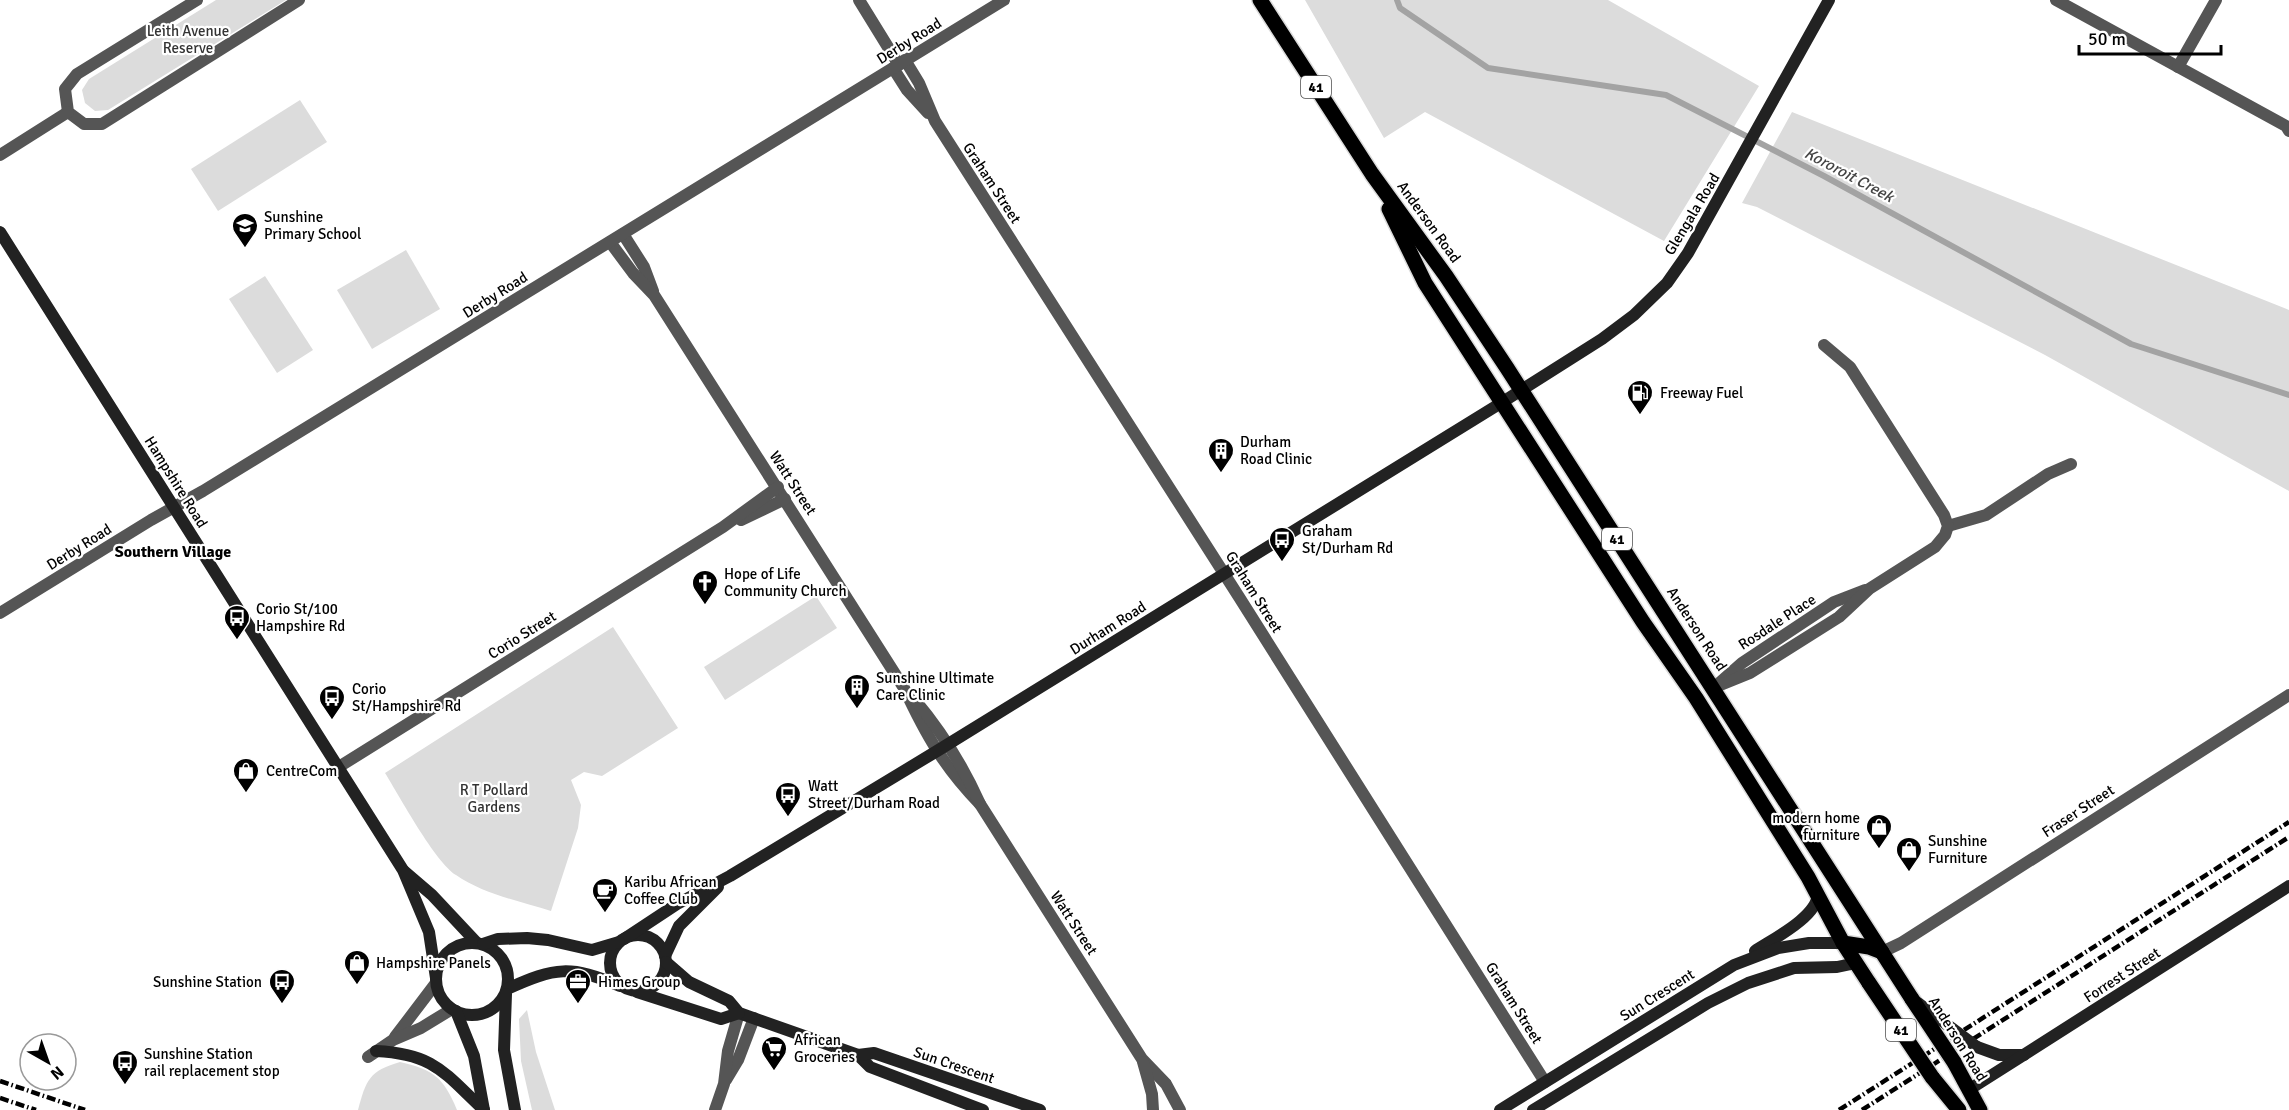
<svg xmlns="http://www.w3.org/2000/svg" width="2289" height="1110" viewBox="0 0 2289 1110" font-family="Signika,sans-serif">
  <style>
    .green { fill: #dcdcdc }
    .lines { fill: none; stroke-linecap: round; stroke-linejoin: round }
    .stream { stroke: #a3a3a3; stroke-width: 6 }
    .primary-casing { stroke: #dbdbdb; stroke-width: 18 }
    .street { stroke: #555; stroke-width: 12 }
    .secondary { stroke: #222; stroke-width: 12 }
    .primary { stroke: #000; stroke-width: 15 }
    .rail { stroke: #000; stroke-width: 4.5; stroke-dasharray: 9 3 1.5 3; stroke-linecap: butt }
    .primary-bridge-casing { stroke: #dbdbdb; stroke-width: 18; stroke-linecap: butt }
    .secondary-bridge { stroke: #222; stroke-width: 12 }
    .primary-bridge { stroke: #000; stroke-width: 15 }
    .labels { text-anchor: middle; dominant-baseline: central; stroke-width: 4.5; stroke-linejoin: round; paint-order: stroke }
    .shield { fill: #fff; stroke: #4c4c4c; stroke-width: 1.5 }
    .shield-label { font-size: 14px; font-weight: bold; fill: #000 }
    .park-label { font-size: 15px; fill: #333; stroke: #fff }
    .street-label { font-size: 15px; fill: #000; stroke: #fff }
    .poi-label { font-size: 15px; fill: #000; stroke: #fff; text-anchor: start }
    .water-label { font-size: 16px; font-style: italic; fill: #444; stroke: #fff }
    .neighbourhood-label { font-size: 16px; font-weight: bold; fill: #000; stroke: #fff }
  </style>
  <rect width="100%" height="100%" fill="#fff"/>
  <g class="green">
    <polygon points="216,0 286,0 108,110 95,111 85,103 82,90 89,79"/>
    <polygon points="1305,0 1608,0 1759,86 1664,241 1425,112 1384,138"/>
    <polygon points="300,100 327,142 218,211 191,169"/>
    <polygon points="1792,112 2289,310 2289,491 2045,355 1757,207 1742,203"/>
    <polygon points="406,250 440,309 372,349 337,290"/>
    <polygon points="265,276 313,350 277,373 229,299"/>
    <polygon points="816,596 837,628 725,700 704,667"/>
    <path d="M613,627L678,728L602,776L584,772L571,780L581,805L578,828L551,911C520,901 483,894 456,875C435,862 400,797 385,773Z"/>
    <polygon points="527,1010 536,1052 555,1110 532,1110 521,1061 519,1019"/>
    <path d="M400,1062C434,1070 443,1077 457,1110H358C366,1080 369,1071 400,1062Z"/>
  </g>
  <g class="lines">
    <polyline class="stream" points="1397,0 1400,8 1488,68 1666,95 1824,176 2131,344 2289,395"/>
    <defs>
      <g id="primary">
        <polyline points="1260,0 1372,174 1446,276 1507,368 1912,999"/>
        <polyline points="1389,209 1425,283 1643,622 1696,698 1808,877 1843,943 1869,983"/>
        <polyline points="1843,943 1869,947 1882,952"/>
        <polyline points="1954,1062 1980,1110"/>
        <polyline points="1932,1077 1959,1110"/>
      </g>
    </defs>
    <use href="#primary" class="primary-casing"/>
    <g class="street">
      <polyline points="197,0 77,74 65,89 68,112 84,124 102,124 299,0"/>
      <polyline points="859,0 899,65"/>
      <polyline points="2056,0 2286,126 2289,131"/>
      <polyline points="905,60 919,83 935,121 1239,597 1545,1082"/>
      <polyline points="2178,67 2216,0"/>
      <polyline points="893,68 907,90 928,113"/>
      <polyline points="0,155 68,112"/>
      <polyline points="623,234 644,267 653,291"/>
      <path d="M610,242L633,273L654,295L904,688C926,735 944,767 980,804"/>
      <polyline points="741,520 785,499"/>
      <polyline points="1948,526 1986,515 2048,474 2071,464"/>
      <polyline points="0,613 151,520 203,491 1004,0"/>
      <polyline points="1717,685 1742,663 1834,602 1865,590"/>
      <polyline points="1713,688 1750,673 1839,617 1869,589 1935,547 1945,535 1948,526 1944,515 1850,367 1824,345"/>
      <path d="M915,700C942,732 963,766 980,804L1142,1059L1166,1084L1180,1110"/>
      <polyline points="337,768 723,527 778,487"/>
      <polyline points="1882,952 1901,943 2289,695"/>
      <polyline points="395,1037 436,983"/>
      <polyline points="368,1057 393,1040 421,1028 452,1009"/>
      <polyline points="1143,1062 1152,1094 1153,1110"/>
      <polyline points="726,1080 738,1060 754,1018"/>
      <polyline points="715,1110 724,1084 728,1051 739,1013"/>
    </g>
    <g class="secondary">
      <polyline points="0,232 403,870 429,932 436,978"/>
      <polyline points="404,871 432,895 477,943"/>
      <circle cx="638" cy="963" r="28"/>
      <polyline points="624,939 677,904 730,876 937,751 1501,403 1602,339 1634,315 1667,283 1688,253 1829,0"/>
      <circle cx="472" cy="979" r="36"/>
      <polyline points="483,944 498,939 527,938 548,940 592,950 619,942"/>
      <path d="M1755,951C1773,939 1817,917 1818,894"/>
      <polyline points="665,956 679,926 718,887"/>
      <polyline points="666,962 689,982 729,1001 739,1013 858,1055 870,1067 983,1110"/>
      <path d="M507,989C556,967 570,965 620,986"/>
      <polyline points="637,992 721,1019 739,1013"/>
      <polyline points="506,994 504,1050 515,1110"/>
      <polyline points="456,1011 474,1056 484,1110"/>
      <polyline points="1977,1047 1999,1055 2024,1055"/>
      <path d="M376,1051C435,1054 444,1073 484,1110"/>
      <polyline points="858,1055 874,1053 1040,1110"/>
      <polyline points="1970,1089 2289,886"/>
      <polyline points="1500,1110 1734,965 1778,948 1809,943 1843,943"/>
      <polyline points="1533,1110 1708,1003 1748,983 1794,968 1837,967 1856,963"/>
    </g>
    <use href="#primary" class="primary"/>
    <g class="rail">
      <polyline points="0,1081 85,1110"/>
      <polyline points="0,1098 36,1110"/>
      <polyline points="1839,1110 2289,822"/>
      <polyline points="1862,1110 2289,837"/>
    </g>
    <defs>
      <g id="primary-bridge">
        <polyline points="1869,983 1932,1077"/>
        <polyline points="1912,999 1954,1062"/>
      </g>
    </defs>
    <use href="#primary-bridge" class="primary-bridge-casing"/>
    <polyline class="secondary-bridge" points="1918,1003 1977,1047"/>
    <use href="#primary-bridge" class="primary-bridge"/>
  </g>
  <defs>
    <symbol id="school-pin" viewBox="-11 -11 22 30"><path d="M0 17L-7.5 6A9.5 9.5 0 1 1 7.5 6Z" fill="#000" stroke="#fff"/><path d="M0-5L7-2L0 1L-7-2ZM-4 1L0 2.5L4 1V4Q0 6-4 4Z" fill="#fff"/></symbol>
    <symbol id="fuel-pin" viewBox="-11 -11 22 30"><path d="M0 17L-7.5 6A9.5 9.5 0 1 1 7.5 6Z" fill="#000" stroke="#fff"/><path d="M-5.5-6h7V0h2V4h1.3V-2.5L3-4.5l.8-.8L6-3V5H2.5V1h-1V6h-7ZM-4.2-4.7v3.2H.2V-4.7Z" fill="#fff"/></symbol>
    <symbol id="building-pin" viewBox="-11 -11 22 30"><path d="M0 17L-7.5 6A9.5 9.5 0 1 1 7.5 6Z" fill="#000" stroke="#fff"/><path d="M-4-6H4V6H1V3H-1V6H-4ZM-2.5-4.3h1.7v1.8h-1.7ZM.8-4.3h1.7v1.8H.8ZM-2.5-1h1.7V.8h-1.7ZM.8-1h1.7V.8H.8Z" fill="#fff"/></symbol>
    <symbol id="bus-pin" viewBox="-11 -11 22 30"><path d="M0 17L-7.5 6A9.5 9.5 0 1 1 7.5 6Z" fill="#000" stroke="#fff"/><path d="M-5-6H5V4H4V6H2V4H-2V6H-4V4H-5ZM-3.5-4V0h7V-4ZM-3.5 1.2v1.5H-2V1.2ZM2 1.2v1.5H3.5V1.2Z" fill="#fff"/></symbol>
    <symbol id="church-pin" viewBox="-11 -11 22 30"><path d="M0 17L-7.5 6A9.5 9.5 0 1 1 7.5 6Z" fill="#000" stroke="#fff"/><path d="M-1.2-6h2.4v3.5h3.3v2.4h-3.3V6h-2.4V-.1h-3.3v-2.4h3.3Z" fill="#fff"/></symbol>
    <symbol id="shop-pin" viewBox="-11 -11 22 30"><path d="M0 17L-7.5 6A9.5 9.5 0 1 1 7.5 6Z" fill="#000" stroke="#fff"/><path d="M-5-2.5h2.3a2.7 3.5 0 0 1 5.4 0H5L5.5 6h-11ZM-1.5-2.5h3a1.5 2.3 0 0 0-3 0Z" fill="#fff"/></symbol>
    <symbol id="cafe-pin" viewBox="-11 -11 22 30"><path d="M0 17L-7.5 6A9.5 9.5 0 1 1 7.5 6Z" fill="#000" stroke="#fff"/><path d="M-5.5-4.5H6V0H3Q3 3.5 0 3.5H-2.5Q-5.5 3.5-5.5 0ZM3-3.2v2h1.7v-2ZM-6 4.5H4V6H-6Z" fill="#fff"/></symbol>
    <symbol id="office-pin" viewBox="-11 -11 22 30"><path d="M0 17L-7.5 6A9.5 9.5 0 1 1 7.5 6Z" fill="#000" stroke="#fff"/><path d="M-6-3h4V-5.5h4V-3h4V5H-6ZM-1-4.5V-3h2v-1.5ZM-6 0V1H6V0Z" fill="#fff"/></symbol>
    <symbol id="supermarket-pin" viewBox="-11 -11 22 30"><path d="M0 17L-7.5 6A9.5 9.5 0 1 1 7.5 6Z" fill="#000" stroke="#fff"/><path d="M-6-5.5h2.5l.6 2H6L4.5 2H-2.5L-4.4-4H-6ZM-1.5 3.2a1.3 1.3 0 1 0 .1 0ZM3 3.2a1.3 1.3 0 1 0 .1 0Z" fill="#fff"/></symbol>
  </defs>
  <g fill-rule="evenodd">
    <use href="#school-pin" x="230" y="211" width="30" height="40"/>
    <use href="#fuel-pin" x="1625" y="378" width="30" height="40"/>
    <use href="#building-pin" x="1206" y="436" width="30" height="40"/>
    <use href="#bus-pin" x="1267" y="525" width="30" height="40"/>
    <use href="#church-pin" x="690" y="568" width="30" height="40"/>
    <use href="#bus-pin" x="222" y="603" width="30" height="40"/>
    <use href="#building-pin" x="842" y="672" width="30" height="40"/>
    <use href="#bus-pin" x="317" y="683" width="30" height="40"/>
    <use href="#shop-pin" x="231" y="756" width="30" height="40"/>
    <use href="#bus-pin" x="773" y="780" width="30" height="40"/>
    <use href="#shop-pin" x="1864" y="812" width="30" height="40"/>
    <use href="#shop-pin" x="1894" y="835" width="30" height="40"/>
    <use href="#cafe-pin" x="590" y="876" width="30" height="40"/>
    <use href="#shop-pin" x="342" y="948" width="30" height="40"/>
    <use href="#bus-pin" x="267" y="967" width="30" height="40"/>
    <use href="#office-pin" x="563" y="967" width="30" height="40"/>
    <use href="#supermarket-pin" x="759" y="1034" width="30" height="40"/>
    <use href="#bus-pin" x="110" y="1048" width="30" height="40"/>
  </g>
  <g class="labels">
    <g class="shield">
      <rect x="1301" y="76" width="30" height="22" rx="4.5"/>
      <rect x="1602" y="528" width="30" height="22" rx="4.5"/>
      <rect x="1886" y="1019" width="30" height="22" rx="4.5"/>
    </g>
    <g class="shield-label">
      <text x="1316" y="87">41</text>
      <text x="1617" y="539">41</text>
      <text x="1901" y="1030">41</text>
    </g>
    <g class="park-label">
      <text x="188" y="31">Leith Avenue<tspan x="188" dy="17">Reserve</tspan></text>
      <text x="494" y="790">R T Pollard<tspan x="494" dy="17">Gardens</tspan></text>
    </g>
    <g class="street-label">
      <text transform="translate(909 41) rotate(-32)">Derby Road</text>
      <text transform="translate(992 183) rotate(57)">Graham Street</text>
      <text transform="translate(1692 214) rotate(-59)">Glengala Road</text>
      <text transform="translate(1429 222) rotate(54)">Anderson Road</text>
      <text transform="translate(495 295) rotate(-32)">Derby Road</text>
      <text transform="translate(176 482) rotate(58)">Hampshire Road</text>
      <text transform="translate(793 483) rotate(57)">Watt Street</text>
      <text transform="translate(79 547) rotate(-32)">Derby Road</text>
      <text transform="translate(1254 592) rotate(58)">Graham Street</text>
      <text transform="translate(1777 622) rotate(-33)">Rosdale Place</text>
      <text transform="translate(1108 628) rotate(-32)">Durham Road</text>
      <text transform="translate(1697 629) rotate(57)">Anderson Road</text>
      <text transform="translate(522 635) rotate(-32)">Corio Street</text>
      <text transform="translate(2078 811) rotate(-33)">Fraser Street</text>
      <text transform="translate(1074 923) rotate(57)">Watt Street</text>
      <text transform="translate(2122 975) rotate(-33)">Forrest Street</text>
      <text transform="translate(1657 995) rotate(-32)">Sun Crescent</text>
      <text transform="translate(1514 1003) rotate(58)">Graham Street</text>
      <text transform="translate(1958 1039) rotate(58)">Anderson Road</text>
      <text transform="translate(954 1065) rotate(19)">Sun Crescent</text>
    </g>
    <g class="poi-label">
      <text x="264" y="217">Sunshine<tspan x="264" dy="17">Primary School</tspan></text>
      <text x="1660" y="393">Freeway Fuel</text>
      <text x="1240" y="442">Durham<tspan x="1240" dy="17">Road Clinic</tspan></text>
      <text x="1302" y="531">Graham<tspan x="1302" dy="17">St/Durham Rd</tspan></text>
      <text x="724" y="574">Hope of Life<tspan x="724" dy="17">Community Church</tspan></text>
      <text x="256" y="609">Corio St/100<tspan x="256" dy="17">Hampshire Rd</tspan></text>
      <text x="876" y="678">Sunshine Ultimate<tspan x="876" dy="17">Care Clinic</tspan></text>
      <text x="352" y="689">Corio<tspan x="352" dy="17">St/Hampshire Rd</tspan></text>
      <text x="266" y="771">CentreCom</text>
      <text x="808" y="786">Watt<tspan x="808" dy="17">Street/Durham Road</tspan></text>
      <text x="1860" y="818" text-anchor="end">modern home<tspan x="1860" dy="17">furniture</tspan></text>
      <text x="1928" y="841">Sunshine<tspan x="1928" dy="17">Furniture</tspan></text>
      <text x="624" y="882">Karibu African<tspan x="624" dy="17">Coffee Club</tspan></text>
      <text x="376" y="963">Hampshire Panels</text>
      <text x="262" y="982" text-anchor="end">Sunshine Station</text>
      <text x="598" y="982">Himes Group</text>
      <text x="794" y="1040">African<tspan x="794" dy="17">Groceries</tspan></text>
      <text x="144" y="1054">Sunshine Station<tspan x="144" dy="17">rail replacement stop</tspan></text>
    </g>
    <g class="water-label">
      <text transform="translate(1849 175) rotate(28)">Kororoit Creek</text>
    </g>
    <g class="neighbourhood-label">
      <text x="173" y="552">Southern Village</text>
    </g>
  </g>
  <g transform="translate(48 1062) rotate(140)"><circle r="28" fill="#ffffff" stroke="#999999" stroke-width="1.5"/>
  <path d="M0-4.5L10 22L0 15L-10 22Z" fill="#000000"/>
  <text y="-9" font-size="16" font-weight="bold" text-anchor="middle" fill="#000000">N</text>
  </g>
  <path d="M2079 45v9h142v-9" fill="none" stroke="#000000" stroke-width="3"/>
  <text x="2088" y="45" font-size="18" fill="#000000" stroke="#ffffff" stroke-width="4.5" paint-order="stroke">50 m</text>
</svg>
